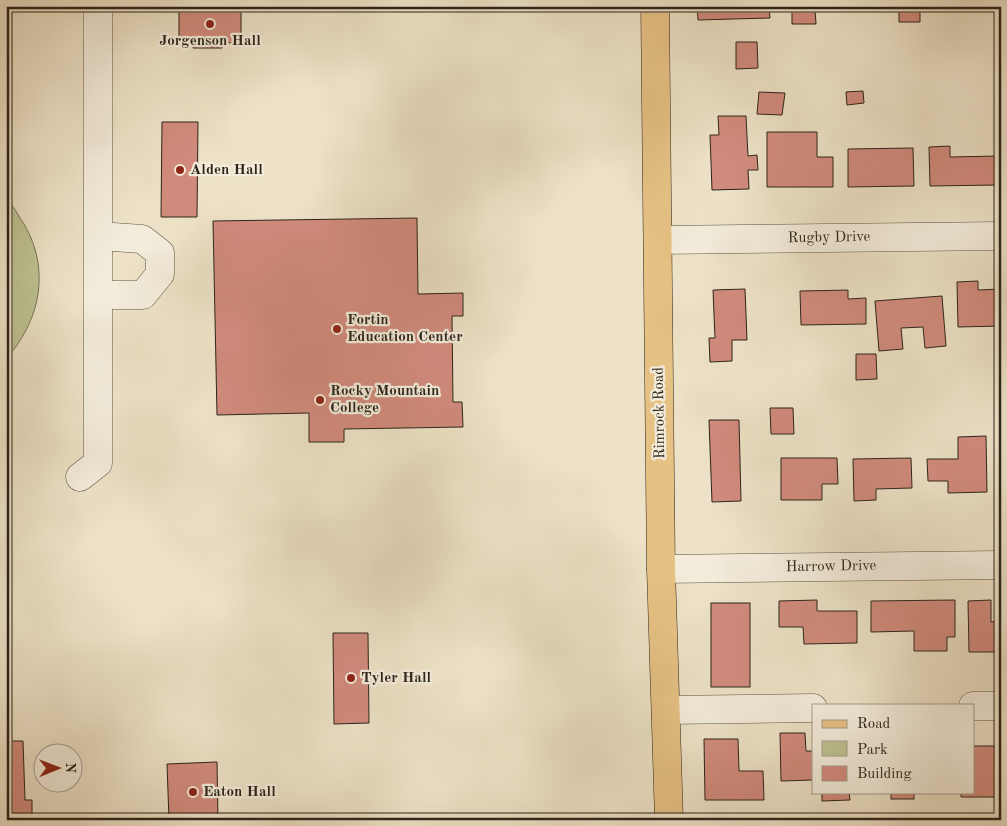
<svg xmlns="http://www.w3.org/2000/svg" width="1007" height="826" viewBox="0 0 1007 826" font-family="'Old Standard TT',serif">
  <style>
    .green { fill: #bec292; stroke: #757356 }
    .building { fill: #d18b7d; stroke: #2c241a }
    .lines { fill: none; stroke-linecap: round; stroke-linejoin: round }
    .minor-casing { stroke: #5c5445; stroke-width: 29 }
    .major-casing { stroke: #2c241a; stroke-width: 29 }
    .minor { stroke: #f3ecdb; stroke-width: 28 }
    .major { stroke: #e6c184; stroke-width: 28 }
    .poi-dot { fill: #8f2418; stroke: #f3ecdb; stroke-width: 2 }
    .labels { text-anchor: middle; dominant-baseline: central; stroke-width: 4.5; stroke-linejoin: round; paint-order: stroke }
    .poi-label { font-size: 15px; font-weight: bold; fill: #2c241a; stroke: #f3ecdb; text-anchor: start }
    .street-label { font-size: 15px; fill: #2c241a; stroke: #f3ecdb }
  </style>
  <rect width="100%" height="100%" fill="#ede2c7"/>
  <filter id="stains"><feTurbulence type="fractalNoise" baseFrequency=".004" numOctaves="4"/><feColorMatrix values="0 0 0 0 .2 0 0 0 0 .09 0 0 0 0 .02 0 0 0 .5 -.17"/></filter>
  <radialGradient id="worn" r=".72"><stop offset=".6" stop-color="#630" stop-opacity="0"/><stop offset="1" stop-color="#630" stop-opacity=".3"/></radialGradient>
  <path class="green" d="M6,199C14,205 18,216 24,224C51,270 40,321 6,359Z"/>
  <g class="building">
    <polygon points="179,6 241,6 241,43 221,43 222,48 193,48 193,42 179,42"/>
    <polygon points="697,6 769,6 770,18 698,20"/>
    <polygon points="792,6 872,6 872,8 815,9 816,24 792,24"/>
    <polygon points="899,6 979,6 979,7 920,8 920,22 899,22"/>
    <polygon points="736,42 757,42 758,68 736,69"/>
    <polygon points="863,91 864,103 847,105 846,92"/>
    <polygon points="759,92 785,93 782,115 757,114"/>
    <polygon points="718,116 746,116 748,156 757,155 758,170 748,170 749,189 712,190 710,135 719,135"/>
    <polygon points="162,122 198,122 197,217 161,217"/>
    <polygon points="767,132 817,132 817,157 833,157 833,187 767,187"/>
    <polygon points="950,146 950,157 997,156 997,185 930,186 929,147"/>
    <polygon points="913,148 914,186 848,187 848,149"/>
    <polygon points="417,218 418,294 463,293 463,316 452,316 453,402 462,402 463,427 344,429 344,442 309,442 309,413 217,415 213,221"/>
    <polygon points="978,281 978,290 1001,289 1001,326 958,327 957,282"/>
    <polygon points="745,289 747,340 732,340 732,361 710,362 709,338 715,338 713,290"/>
    <polygon points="848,290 848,299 866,298 866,324 801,325 800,291"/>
    <polygon points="942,296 946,346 925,348 923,327 901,328 903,349 879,351 875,301"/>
    <polygon points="856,354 876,354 877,379 856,380"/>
    <polygon points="770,408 793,408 794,434 771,434"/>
    <polygon points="709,420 739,420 741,501 712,502"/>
    <polygon points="986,436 987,492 948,493 948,481 928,481 927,459 958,459 958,437"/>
    <polygon points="781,458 837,458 838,484 822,484 822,500 781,500"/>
    <polygon points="911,458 912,488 876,489 876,500 854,501 853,459"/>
    <polygon points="817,600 817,611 857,611 857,643 804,644 803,627 779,627 779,601"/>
    <polygon points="955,600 955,637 947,637 947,651 914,651 914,631 871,632 871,601"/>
    <polygon points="991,600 991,622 1001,621 1001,652 969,652 968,601"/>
    <rect x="711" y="603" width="39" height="84"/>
    <polygon points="333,633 368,633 369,723 334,724"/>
    <polygon points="780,733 805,733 806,751 813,751 813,780 781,781"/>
    <polygon points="704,739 738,739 739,771 763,771 764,800 705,800"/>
    <polygon points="6,741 23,741 25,800 32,800 32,820 6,820"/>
    <polygon points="973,746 1001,746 1001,797 961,797 961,792 973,792"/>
    <polygon points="217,762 218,820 169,820 167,764"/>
    <polygon points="822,792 849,792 850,800 822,801"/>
    <rect x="891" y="792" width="23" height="7"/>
  </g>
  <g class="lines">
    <defs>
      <g id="minor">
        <polyline points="99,236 142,239 160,253 160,274 143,295 99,295"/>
        <polyline points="658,240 1001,236"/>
        <polyline points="80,477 98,463 98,6"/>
        <polyline points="661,569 1001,565"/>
        <polyline points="973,706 1001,706"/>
        <polyline points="666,710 813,708"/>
      </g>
      <polyline id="major" points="655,6 661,569 669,820"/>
    </defs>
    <use href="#minor" class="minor-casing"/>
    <use href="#major" class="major-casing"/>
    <use href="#minor" class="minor"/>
    <use href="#major" class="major"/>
  </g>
  <g class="poi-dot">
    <circle cx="210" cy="24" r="5"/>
    <circle cx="180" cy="170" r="5"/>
    <circle cx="337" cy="329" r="5"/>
    <circle cx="320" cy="400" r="5"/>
    <circle cx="351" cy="678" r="5"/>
    <circle cx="193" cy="792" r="5"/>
  </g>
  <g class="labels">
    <g class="poi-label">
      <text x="210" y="41" text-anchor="middle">Jorgenson Hall</text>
      <text x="190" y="170">Alden Hall</text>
      <text x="347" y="320">Fortin<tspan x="347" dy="17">Education Center</tspan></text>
      <text x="330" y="391">Rocky Mountain<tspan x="330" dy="17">College</tspan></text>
      <text x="361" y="678">Tyler Hall</text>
      <text x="203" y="792">Eaton Hall</text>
    </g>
    <g class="street-label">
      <text transform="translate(829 238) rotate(-1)">Rugby Drive</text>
      <text transform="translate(660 413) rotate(-91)">Rimrock Road</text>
      <text transform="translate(831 567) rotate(-1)">Harrow Drive</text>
    </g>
  </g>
  <rect width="1007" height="826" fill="none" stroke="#ede2c7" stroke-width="25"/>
  <rect x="8" y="8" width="992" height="811" fill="none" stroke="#2c241a" stroke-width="2.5"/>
  <rect x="12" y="12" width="982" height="801" fill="none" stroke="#2c241a"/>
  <rect x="812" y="704" width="162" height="90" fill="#f3ecdb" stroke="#a39c8e"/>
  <rect x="822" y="720" width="25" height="8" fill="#e6c184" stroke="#a39c8e"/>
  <text x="857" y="728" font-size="15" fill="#2c241a">Road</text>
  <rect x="822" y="741" width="25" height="15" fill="#bec292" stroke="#a39c8e"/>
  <text x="857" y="754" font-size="15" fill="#2c241a">Park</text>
  <rect x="822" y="766" width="25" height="15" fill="#d18b7d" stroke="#a39c8e"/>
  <text x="857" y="778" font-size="15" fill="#2c241a">Building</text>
  <g transform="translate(58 768) rotate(89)"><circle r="24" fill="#f3ecdb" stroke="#a39c8e"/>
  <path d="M0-4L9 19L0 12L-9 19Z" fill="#8f2418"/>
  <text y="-8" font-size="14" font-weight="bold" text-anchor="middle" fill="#2c241a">N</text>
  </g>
  <rect width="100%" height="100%" filter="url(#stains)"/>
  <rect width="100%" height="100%" fill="url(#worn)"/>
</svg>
